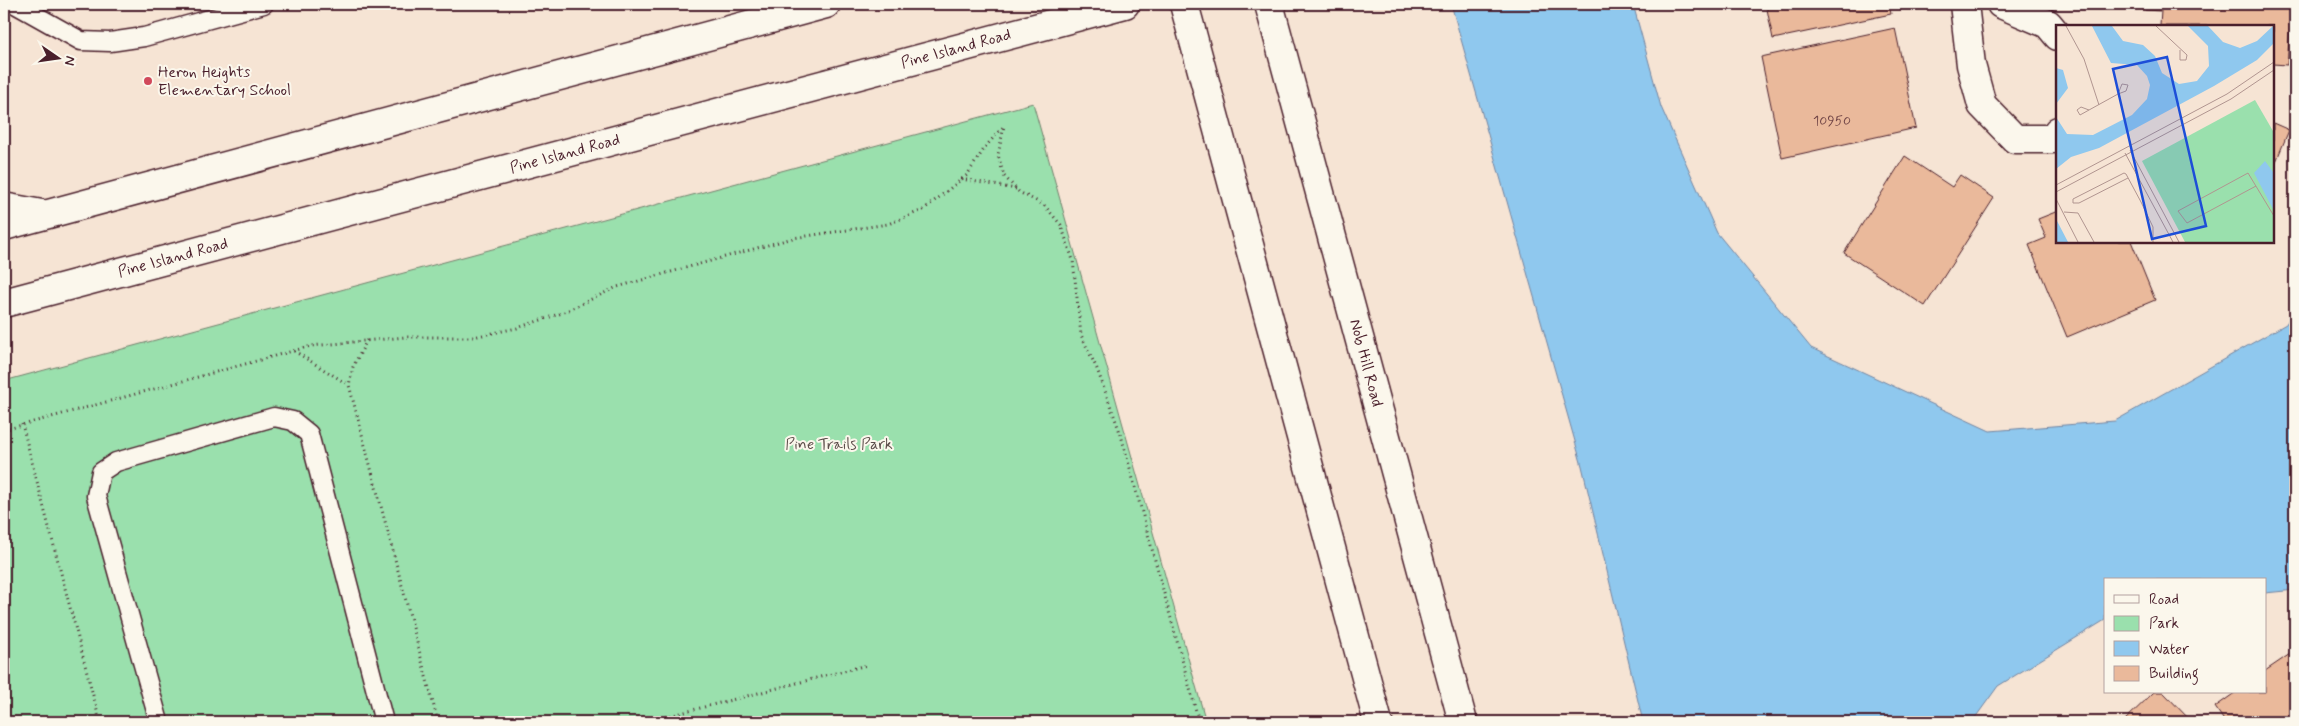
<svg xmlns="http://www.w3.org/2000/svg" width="2299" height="726" viewBox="0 0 2299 726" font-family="Mynerve,sans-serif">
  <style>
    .green { fill: #9ae0ad; stroke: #72806c }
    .water { fill: #8fc8ee; stroke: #7384a0 }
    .building { fill: #eab99b; stroke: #4a1f2b }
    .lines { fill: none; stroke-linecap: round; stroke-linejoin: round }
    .lane-casing { stroke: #4a1f2b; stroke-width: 21 }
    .street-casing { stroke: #4a1f2b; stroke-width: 31 }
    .secondary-casing { stroke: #4a1f2b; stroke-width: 31 }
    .path { stroke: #4a1f2b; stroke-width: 3; stroke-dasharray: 1 4; stroke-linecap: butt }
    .lane { stroke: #fbf7ec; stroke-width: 18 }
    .street { stroke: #fbf7ec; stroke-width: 28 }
    .secondary { stroke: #fbf7ec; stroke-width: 28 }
    .poi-dot { fill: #d1495b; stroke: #fbf7ec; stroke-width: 2 }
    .labels { text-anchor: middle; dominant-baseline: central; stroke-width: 4; stroke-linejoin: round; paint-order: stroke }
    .number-label { font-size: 14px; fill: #724647 }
    .street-label { font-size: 16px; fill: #4a1f2b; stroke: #fbf7ec }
    .poi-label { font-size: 16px; fill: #4a1f2b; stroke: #fbf7ec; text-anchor: start }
    .park-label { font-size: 16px; fill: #5e4f4c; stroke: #fbf7ec }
    .inset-road { fill: none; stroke: #b19590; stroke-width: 1 }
    .view { fill: #1d4ed8; fill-opacity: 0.15; stroke: #1d4ed8; stroke-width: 2.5 }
    .inset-edge { fill: none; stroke: #4a1f2b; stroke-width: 2.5 }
  </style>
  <rect width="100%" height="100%" fill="#f6e4d4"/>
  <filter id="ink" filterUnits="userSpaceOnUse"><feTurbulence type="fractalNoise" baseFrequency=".02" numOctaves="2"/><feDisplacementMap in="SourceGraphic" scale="10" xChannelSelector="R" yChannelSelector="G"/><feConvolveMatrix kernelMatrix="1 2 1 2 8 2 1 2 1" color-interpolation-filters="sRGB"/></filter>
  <g filter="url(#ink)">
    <polygon class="green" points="1033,103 1206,722 4,722 4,381"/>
    <polygon class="water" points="1451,4 1633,4 1661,107 1717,233 1811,348 1990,431 2115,421 2286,324 2295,309 2295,590 2265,593 2265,580 2105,580 2105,620 1998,686 1972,722 1643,722 1582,466"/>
    <g class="building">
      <polygon points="1766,4 1889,4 1891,14 1773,39"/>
      <polygon points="2145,4 2292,4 2287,65 2273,64 2273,26 2160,26 2161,11 2145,10"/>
      <polygon points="1895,28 1916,128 1782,158 1761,57"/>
      <polygon points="2273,123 2289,130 2273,169"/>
      <polygon points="1905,156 1952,187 1960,175 1994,198 1925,306 1844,253"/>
      <polygon points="2058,211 2058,241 2131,241 2155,300 2067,337 2029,245 2046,238 2038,219"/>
      <polygon points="2293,652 2295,655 2295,722 2225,722 2215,707 2236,692 2265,692 2265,671"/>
      <polygon points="2154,692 2163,692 2192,722 2123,722"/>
    </g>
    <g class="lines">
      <defs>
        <g id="lane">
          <polyline points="15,4 81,41 110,42 144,37 264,4"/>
          <polyline points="4,202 48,210"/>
          <polyline points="159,722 96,496 101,472 116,462 274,417 293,421 309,434 384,722"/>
        </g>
        <g id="street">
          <polyline points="1964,4 1971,65 1982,105 2015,139 2053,139 2058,131"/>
          <polyline points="2001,4 2048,24 2058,36"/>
        </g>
        <g id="secondary">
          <polyline points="1184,4 1378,722"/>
          <polyline points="1269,4 1463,722"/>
          <polyline points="4,226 826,4"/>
          <polyline points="4,303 1125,4"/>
        </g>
      </defs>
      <use href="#lane" class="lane-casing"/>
      <use href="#street" class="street-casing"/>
      <use href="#secondary" class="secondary-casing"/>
      <g class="path">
        <polyline points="961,179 1016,189"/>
        <polyline points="367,340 353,367 349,385 438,722"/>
        <polyline points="294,351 349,385"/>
        <polyline points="22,424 100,722"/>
        <polyline points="4,430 311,346 406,337 473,337 517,328 562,313 617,287 793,238 888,224 923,210 967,175 986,146 1004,126 998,155 1004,176 1019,192 1044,205 1061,225 1073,260 1081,335 1097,369 1121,435 1199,722"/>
        <polyline points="646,722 867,665"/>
      </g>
      <use href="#lane" class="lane"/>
      <use href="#street" class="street"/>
      <use href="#secondary" class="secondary"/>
    </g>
  </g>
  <circle class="poi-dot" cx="148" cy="81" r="5"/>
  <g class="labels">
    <g class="number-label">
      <text x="1832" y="121">10950</text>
    </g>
    <g class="street-label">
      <text transform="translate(956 49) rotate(-15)">Pine Island Road</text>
      <text transform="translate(565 154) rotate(-15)">Pine Island Road</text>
      <text transform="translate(173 258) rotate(-15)">Pine Island Road</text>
      <text transform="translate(1366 363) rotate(75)">Nob Hill Road</text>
    </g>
    <g class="poi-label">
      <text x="158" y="72">Heron Heights<tspan x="158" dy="18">Elementary School</tspan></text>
    </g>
    <g class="park-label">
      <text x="839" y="444">Pine Trails Park</text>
    </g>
  </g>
  <g transform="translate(2056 25)">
    <rect width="218" height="218" fill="#f6e4d4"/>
    <path d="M199,75L217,106V217H129L86,136Z" fill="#9ae0ad"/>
    <path d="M36,1H56L67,16L87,20L99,31L106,48L123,59L141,56L153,41L152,21L132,1H152L167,17L184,23L201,16L217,1V19L201,35L158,61L43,123L15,132L0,144V92L11,109L37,110L76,90L91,74L94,60L91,51L81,40L55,38ZM0,43L7,45L12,63L0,79ZM209,136L217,147V184L198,148ZM0,194L12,217H0Z" fill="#8fc8ee"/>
    <path class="inset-road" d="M10,1L28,34L43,80M100,1L131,30L130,35H124V25M33,85L24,90L21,85L25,82L33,85L62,69L66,59L72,60L70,66L62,69M74,125L123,217M69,128L117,217M72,153L23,178H17V174L68,148L70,149L85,177L97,202V217M0,160L171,69L218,37M200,161L131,198L122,186L192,148L218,191M0,167L175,74L218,45M0,174L22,217M8,187L22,188L38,217"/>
    <path class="view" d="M111,32L150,201L96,214L57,44Z"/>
    <rect width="218" height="218" class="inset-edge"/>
  </g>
  <rect width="2299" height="726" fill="none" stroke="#fbf7ec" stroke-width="20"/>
  <rect x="10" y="10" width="2279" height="706" fill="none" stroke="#4a1f2b" stroke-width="2" filter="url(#ink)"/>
  <rect x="2104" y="578" width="162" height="115" fill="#fbf7ec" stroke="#b4a19f"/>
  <rect x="2114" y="595" width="25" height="8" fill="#fbf7ec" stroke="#b4a19f"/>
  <text x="2149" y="604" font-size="15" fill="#4a1f2b">Road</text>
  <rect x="2114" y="616" width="25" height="15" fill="#9ae0ad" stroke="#b4a19f"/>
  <text x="2149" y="628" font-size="15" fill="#4a1f2b">Park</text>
  <rect x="2114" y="641" width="25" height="15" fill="#8fc8ee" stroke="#b4a19f"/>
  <text x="2149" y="654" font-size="15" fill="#4a1f2b">Water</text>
  <rect x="2114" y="666" width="25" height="15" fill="#eab99b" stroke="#b4a19f"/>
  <text x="2149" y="678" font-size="15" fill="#4a1f2b">Building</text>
  <g transform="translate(58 58) rotate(103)" stroke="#fbf7ec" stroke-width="4" paint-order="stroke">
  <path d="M0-4L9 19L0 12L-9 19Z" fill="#4a1f2b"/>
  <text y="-8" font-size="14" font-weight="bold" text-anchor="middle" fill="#4a1f2b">N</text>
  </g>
</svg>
